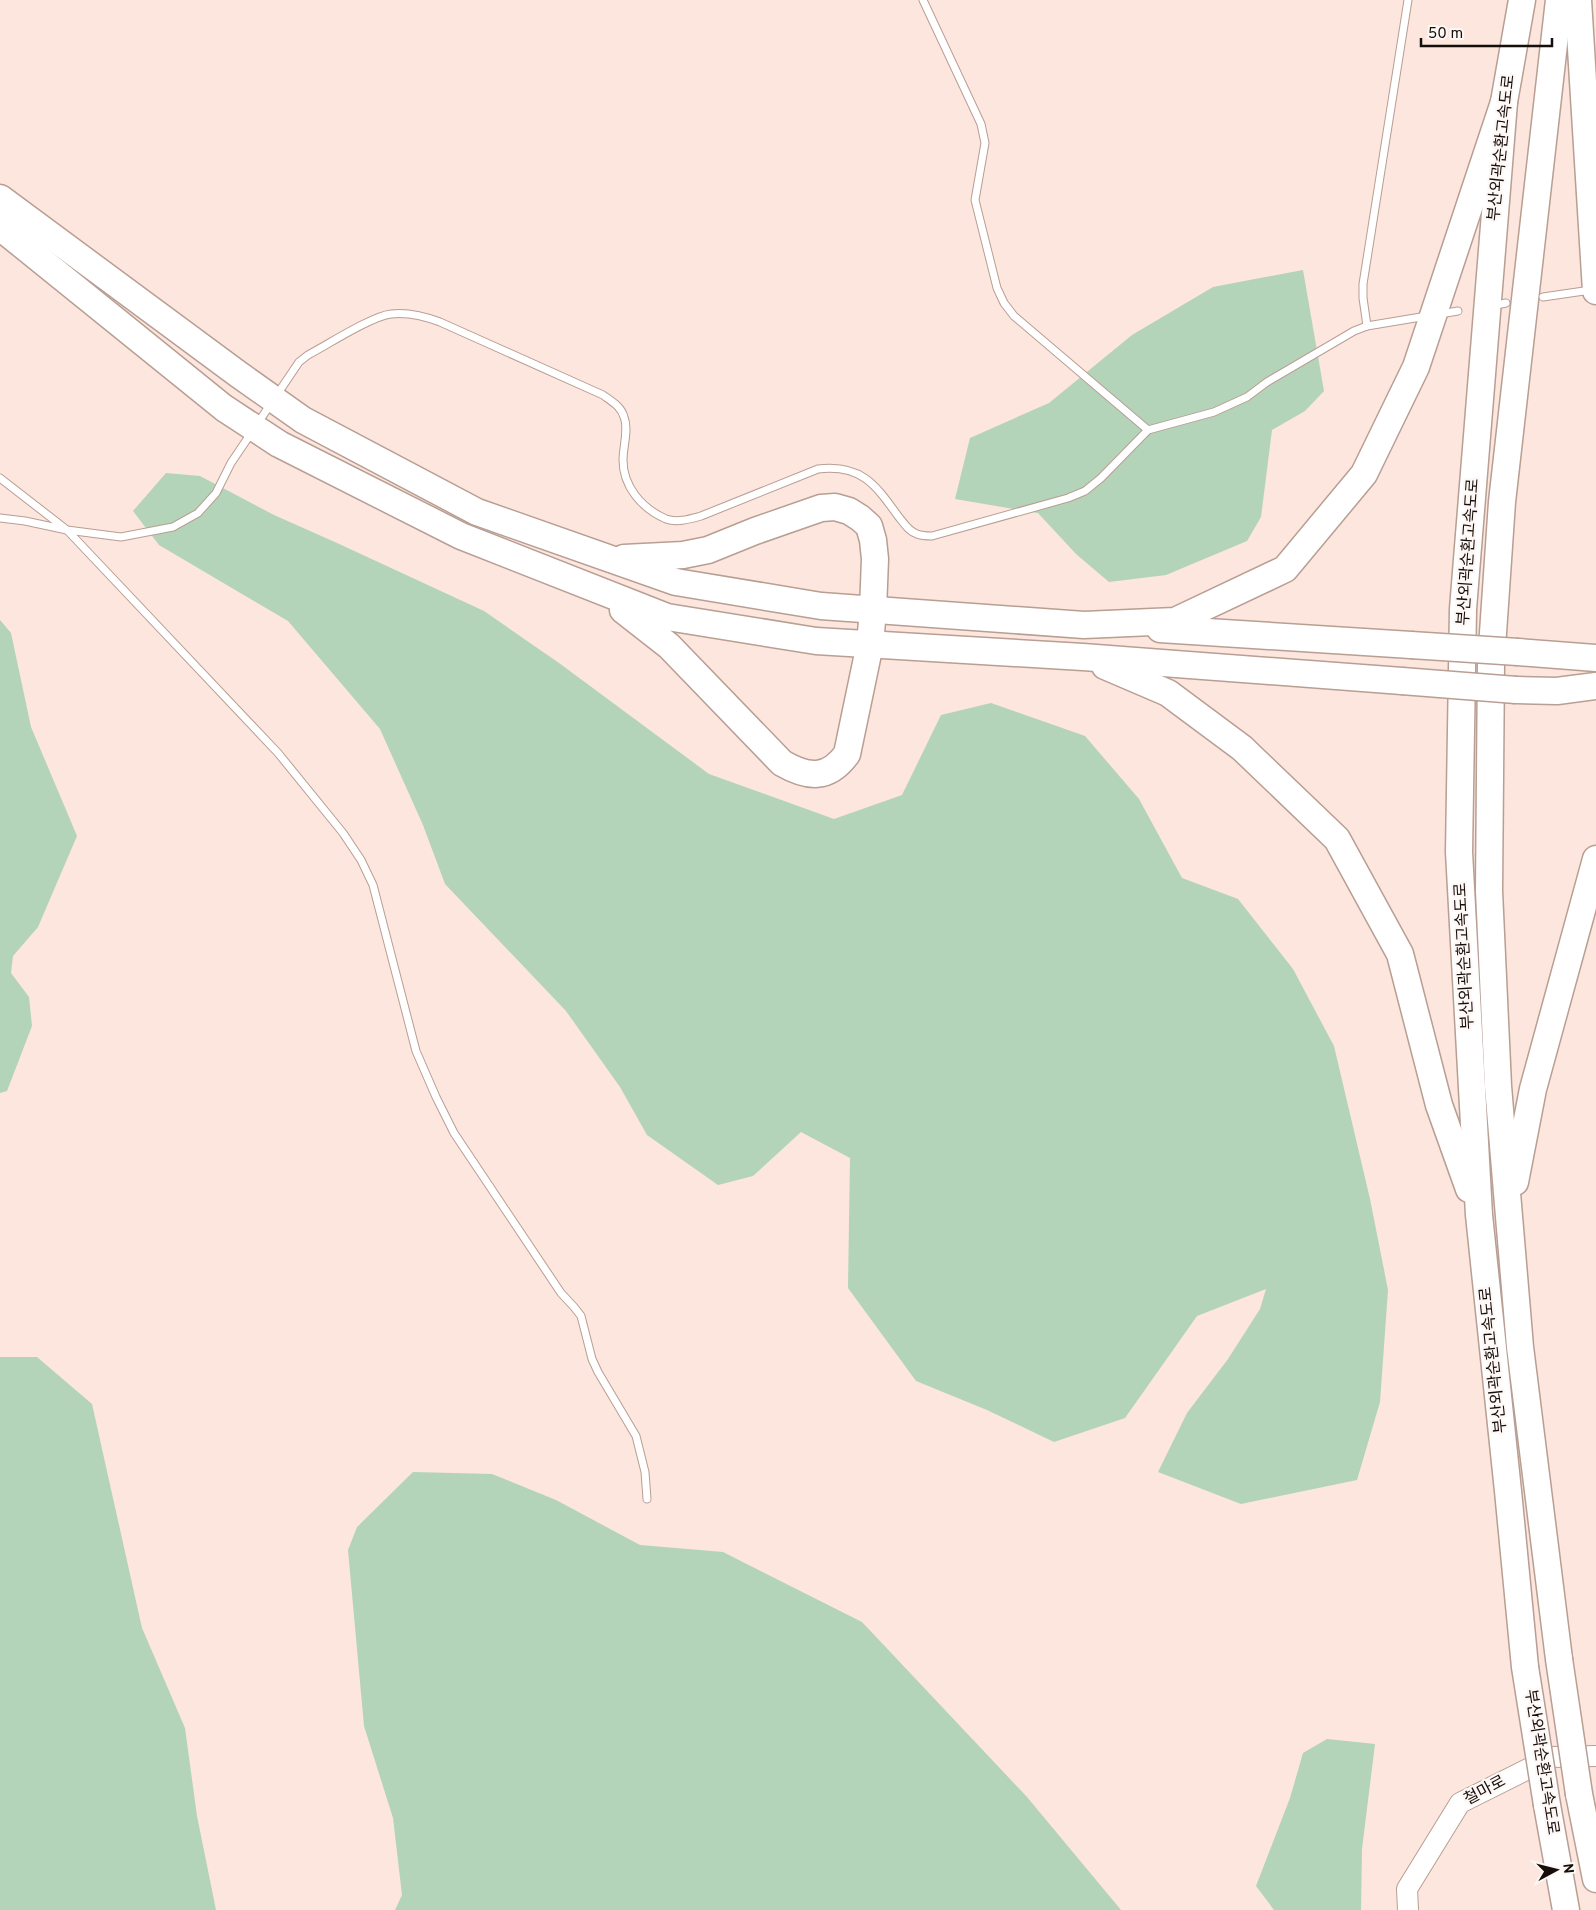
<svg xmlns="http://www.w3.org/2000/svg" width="1596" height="1910" viewBox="0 0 1596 1910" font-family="Overpass,'Noto Sans KR',sans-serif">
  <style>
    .green { fill: #b3d4b8 }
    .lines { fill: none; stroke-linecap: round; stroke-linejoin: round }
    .lane-casing { stroke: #b89e93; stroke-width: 9 }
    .secondary-casing { stroke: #b89e93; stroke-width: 22 }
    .highway-casing { stroke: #b89e93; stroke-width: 29 }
    .lane { stroke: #fff; stroke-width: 7 }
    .secondary { stroke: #fff; stroke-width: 20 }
    .highway { stroke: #fff; stroke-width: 26 }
    .highway-bridge-casing { stroke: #b89e93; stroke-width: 29; stroke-linecap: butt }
    .highway-bridge { stroke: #fff; stroke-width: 26 }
    .labels { text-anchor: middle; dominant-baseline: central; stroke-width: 4.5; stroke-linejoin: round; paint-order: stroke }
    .street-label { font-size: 16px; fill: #160e0a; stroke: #fdf7f5 }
  </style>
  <rect width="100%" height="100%" fill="#fce6dd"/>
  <g class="green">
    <polygon points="1303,270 1324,391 1305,411 1272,430 1261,517 1247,541 1166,575 1109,582 1076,554 1038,513 955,499 970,438 1049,403 1132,335 1213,287"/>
    <polygon points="166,473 200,476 274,515 337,543 484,611 559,663 709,774 834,819 902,795 941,715 991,703 1085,736 1139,799 1182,878 1238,899 1293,969 1334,1046 1370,1199 1388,1290 1380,1402 1357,1480 1241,1504 1158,1472 1187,1413 1228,1359 1260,1309 1266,1289 1197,1316 1125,1418 1054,1442 987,1410 916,1381 848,1288 850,1158 801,1132 753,1176 718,1185 647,1135 620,1087 566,1011 445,884 423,825 380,729 288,621 159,545 133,511"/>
    <polygon points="0,620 11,633 31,727 77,836 38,927 13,956 11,973 29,997 32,1026 7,1091 0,1093"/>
    <polygon points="0,1357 37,1357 92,1404 142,1628 185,1728 197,1816 216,1910 0,1910"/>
    <polygon points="413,1472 492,1474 556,1500 640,1545 723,1552 862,1622 1027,1797 1121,1910 395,1910 402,1895 393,1818 364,1726 348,1550 357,1527"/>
    <polygon points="1327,1739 1375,1744 1362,1849 1361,1910 1274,1910 1256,1886 1290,1798 1303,1753"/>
  </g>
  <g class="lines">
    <defs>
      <g id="lane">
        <polyline points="923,0 981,124 985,143 975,200 997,288 1004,303 1014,316 1148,430"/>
        <polyline points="1543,297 1584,291"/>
        <polyline points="1496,305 1506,303"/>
        <polyline points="1446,313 1458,311"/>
        <polyline points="1367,326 1363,298 1363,284 1408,0"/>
        <polyline points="0,478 67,530 278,753 343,833 361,860 373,885 416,1051 436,1097 454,1133 561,1293 574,1307 581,1316 592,1359 598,1372 636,1436 645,1472 647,1499"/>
        <path d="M0,518L25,521L67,530L121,537L173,527L198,513L216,493L231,463L299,362L308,355C327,345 372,316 391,314C407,312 424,316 440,322L603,395C611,401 621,406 624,417C629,429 623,447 623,460C623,486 641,508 666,519C677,523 690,519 701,516L818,469C861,464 875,484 898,516C904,523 908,531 917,534C922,536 928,536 932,536L1068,498L1085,491L1101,478L1148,430L1214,412L1247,397L1267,382L1354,331L1367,326L1421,317"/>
      </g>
      <polyline id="secondary" points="1408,1910 1407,1889 1460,1803 1552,1757 1596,1756"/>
      <g id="highway">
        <polyline points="1522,0 1504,102 1463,609 1459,852 1479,1215 1508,1491 1525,1667"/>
        <polyline points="1559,0 1502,502 1491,662 1489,891 1498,1086 1520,1347 1559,1659"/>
        <polyline points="1578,0 1596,291"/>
        <polyline points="0,198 238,374 303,420 477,512 676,582 821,606 1084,625 1175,621 1285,569 1364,474 1416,367 1504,102"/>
        <polyline points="0,227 224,408 279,444 461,536 667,617 816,641 1083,657 1402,681"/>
        <path d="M623,610L669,646L782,763C808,778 828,780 847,754L870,644L873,610L875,559L873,540L869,526L860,518L849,511L835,507L821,508L755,531L708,550L683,555L624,558"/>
        <polyline points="1160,629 1411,645"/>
        <polyline points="1518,652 1596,658"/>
        <polyline points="1105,666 1168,693 1242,748 1337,839 1400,954 1439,1105 1469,1189"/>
        <polyline points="1516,690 1557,691 1596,686"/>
        <polyline points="1515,1182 1533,1089 1596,859"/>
        <polyline points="1579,1794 1596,1879"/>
        <polyline points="1547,1805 1566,1910"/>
      </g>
    </defs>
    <use href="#lane" class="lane-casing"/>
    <use href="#secondary" class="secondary-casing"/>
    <use href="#highway" class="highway-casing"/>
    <use href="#lane" class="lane"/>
    <use href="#secondary" class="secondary"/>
    <use href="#highway" class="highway"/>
    <defs>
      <g id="highway-bridge">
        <polyline points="1411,645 1518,652"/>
        <polyline points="1402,681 1516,690"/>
        <polyline points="1559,1659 1579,1794"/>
        <polyline points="1525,1667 1547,1805"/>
      </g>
    </defs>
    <use href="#highway-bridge" class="highway-bridge-casing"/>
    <use href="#highway-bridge" class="highway-bridge"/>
  </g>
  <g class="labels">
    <g class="street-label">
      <text transform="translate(1502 148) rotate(-84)">부산외곽순환고속도로</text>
      <text transform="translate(1469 552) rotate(-86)">부산외곽순환고속도로</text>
      <text transform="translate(1465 956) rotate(-93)">부산외곽순환고속도로</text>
      <text transform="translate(1494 1360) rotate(-96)">부산외곽순환고속도로</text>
      <text transform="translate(1541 1762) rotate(81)">부산외곽순환고속도로</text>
      <text transform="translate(1485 1791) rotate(-28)">철마로</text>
    </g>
  </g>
  <g transform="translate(1556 1870) rotate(83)" stroke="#fdf7f5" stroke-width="4" paint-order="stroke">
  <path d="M0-4L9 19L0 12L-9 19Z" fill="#160e0a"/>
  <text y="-8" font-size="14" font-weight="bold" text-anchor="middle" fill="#160e0a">N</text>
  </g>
  <path d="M1421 38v8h131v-8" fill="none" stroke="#160e0a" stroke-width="2.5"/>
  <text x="1428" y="38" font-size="15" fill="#160e0a" stroke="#fdf7f5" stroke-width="4" paint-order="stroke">50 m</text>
</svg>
